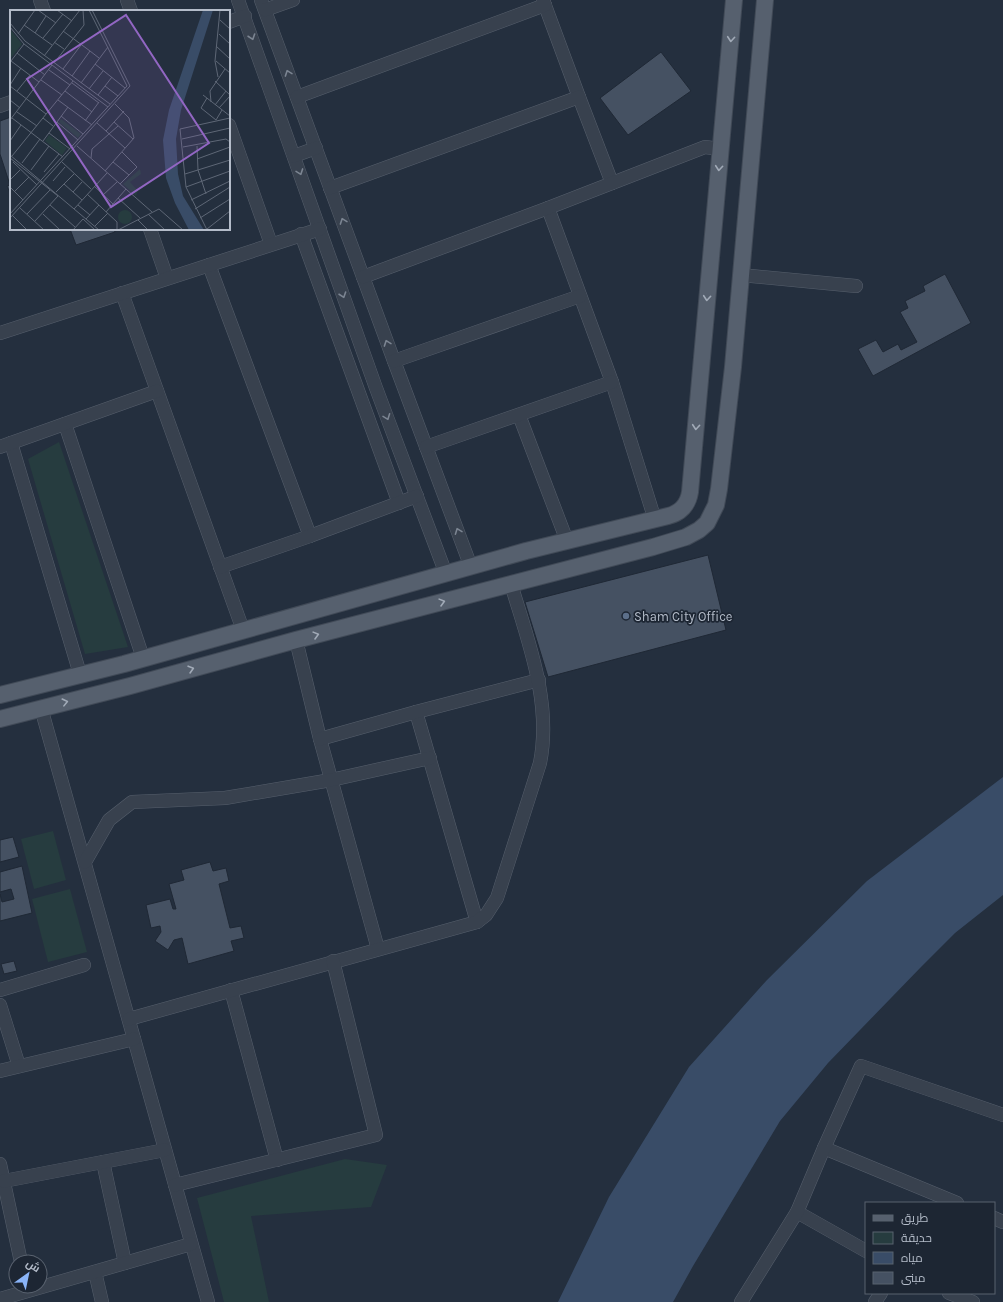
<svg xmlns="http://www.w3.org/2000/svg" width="1003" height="1302" viewBox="0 0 1003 1302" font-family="Karla,Cairo,sans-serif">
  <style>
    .green { fill: #263c3f }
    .water { fill: #394c67 }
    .building { fill: #455162; stroke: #1f2835 }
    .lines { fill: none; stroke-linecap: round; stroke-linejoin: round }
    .minor-casing { stroke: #565f6c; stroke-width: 14 }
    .major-casing { stroke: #414a57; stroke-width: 18 }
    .minor { stroke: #38414e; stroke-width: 13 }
    .major { stroke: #56606e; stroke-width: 16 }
    .oneway { stroke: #7c8592 }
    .oneway2 { stroke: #a1aab7 }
    .service-dot { fill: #5c6f8a; stroke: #1d2633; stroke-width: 1.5 }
    .labels { text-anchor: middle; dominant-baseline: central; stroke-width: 3.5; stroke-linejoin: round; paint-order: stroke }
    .poi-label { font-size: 13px; fill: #b4bcc9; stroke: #1d2633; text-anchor: start }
    .inset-road { fill: none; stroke: #5e6776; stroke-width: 1 }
    .view { fill: #9266c3; fill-opacity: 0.15; stroke: #9266c3; stroke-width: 2 }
    .inset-edge { fill: none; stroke: #b4bcc9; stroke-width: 2 }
  </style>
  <rect width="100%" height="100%" fill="#242f3e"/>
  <g class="green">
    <polygon points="59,442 128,647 85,654 28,459"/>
    <polygon points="53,831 66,880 34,889 21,839"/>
    <polygon points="70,889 87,952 48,962 32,899"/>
    <polygon points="345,1159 387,1165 371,1207 251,1216 269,1302 224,1302 197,1198"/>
  </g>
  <polygon class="water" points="1003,777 1003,895 955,933 922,966 828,1063 780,1121 693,1266 673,1302 558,1302 609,1197 689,1067 767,980 867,881"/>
  <g class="building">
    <polygon points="661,52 691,91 628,135 600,98"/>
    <polygon points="11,117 11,195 7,186 10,185 0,154 0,121"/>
    <polygon points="70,229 114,229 115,232 76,245"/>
    <polygon points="945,274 971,323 873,376 858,349 876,340 883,352 898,344 901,350 917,342 900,312 908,308 905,301 925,291 923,286"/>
    <polygon points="708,555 726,630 548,677 525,602"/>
    <polygon points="13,837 19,857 0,862 0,840"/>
    <polygon points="210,862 213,871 226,868 229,881 219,884 230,928 241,926 244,938 231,941 234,951 188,964 182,938 174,940 168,950 155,941 161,932 160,926 151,928 146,905 170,899 173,909 176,909 169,884 184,880 181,870"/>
    <polygon points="22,866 32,913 0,921 0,894 2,902 14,899 11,889 0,892 0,872"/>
    <polygon points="14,961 17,971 4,974 1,964"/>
  </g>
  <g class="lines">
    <defs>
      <g id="minor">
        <polyline points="40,0 44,11"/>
        <polyline points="127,0 131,11"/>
        <polyline points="238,0 376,388 446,574"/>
        <polyline points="261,0 394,361 471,567"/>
        <polyline points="543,0 579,97"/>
        <polyline points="265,10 293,0"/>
        <polyline points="229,22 245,16"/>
        <polyline points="297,97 545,5"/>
        <polyline points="0,106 11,102"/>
        <polyline points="229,125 271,244"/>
        <polyline points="294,156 316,148"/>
        <polyline points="330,188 579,97 612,183"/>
        <polyline points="548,208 612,382 655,520"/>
        <polyline points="150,229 167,278"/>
        <polyline points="301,234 399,503"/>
        <polyline points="209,265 310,536"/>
        <polyline points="741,275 856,286"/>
        <polyline points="363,277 548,208 705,147 720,149"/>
        <polyline points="122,293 243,630"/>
        <polyline points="0,333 320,229"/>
        <polyline points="394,361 580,296"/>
        <polyline points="519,415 567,541"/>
        <polyline points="65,424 143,658"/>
        <polyline points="11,443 80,674"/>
        <polyline points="0,447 157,391"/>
        <polyline points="426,447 612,382"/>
        <polyline points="220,567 310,536 417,496"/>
        <polyline points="296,640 320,739 378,949"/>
        <polyline points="41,708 208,1302"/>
        <polyline points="416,712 477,922"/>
        <polyline points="320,739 416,712 539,680"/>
        <polyline points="85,862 109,820 132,802 225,798 331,780 430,758"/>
        <polyline points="0,990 84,965"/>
        <polyline points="231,990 277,1160"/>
        <polyline points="0,1005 19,1066"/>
        <path d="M129,1019L477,922L486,915L497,898L540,763C552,702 528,641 511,584"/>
        <polyline points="0,1071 134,1039"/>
        <polyline points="824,1148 957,1203"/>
        <polyline points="103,1162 125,1263"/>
        <polyline points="0,1164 21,1262"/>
        <polyline points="4,1181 165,1150"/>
        <polyline points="175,1185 376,1135 333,961"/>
        <polyline points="797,1212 866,1251"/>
        <polyline points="994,1218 1003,1222"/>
        <polyline points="95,1272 102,1302"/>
        <polyline points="949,1293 973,1302"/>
        <polyline points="0,1299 191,1244"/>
        <polyline points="741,1302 797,1212 824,1148 861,1066 1003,1115"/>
        <polyline points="875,1302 881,1293"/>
      </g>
      <g id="major">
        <path d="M0,695L124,664L526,551L668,516C680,513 688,505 690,492L734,0"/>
        <polyline points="0,719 130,686 296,640 653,547 686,537 699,530 707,523 716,505 719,489 733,367 765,0"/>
      </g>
    </defs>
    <use href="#minor" class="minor-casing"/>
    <use href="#major" class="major-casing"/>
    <use href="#minor" class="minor"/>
    <use href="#major" class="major"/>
  </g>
  <defs><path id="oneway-chevron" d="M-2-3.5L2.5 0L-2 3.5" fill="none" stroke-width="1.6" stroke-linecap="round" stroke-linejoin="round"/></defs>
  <g class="oneway">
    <use href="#oneway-chevron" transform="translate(252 37) rotate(71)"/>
    <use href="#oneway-chevron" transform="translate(288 73) rotate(-110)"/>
    <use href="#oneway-chevron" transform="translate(300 172) rotate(70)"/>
    <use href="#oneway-chevron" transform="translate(343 221) rotate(-110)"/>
    <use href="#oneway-chevron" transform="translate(343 295) rotate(71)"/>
    <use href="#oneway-chevron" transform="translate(387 343) rotate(-110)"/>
    <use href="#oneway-chevron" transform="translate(387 417) rotate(69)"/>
    <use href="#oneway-chevron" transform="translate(458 531) rotate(-111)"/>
  </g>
  <g class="oneway2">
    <use href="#oneway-chevron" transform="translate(731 39) rotate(95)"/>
    <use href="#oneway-chevron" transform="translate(719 168) rotate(95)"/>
    <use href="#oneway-chevron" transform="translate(707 298) rotate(95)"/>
    <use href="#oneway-chevron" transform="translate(696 427) rotate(95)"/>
    <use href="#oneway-chevron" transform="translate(442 602) rotate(-15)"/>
    <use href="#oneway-chevron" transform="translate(316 635) rotate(-15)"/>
    <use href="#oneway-chevron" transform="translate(191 669) rotate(-16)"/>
    <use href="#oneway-chevron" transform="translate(65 702) rotate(-14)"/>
  </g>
  <circle class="service-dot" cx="626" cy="616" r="4"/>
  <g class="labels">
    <g class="poi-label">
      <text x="634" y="616">Sham City Office</text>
    </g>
  </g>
  <g transform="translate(10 10)">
    <rect width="220" height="220" fill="#242f3e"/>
    <path d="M0,19L12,34L0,49ZM51,109L71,124L68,128L49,112ZM39,125L57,138L52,145L35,131ZM130,159L131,164L120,172L128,181L126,186L113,174ZM108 207a7 7 0 1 1 14 0a7 7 0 1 1-14 0Z" fill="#263c3f"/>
    <path d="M193,0H203L171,100L166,129L168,164L173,186L194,220H179L165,193L156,168L153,130L159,100Z" fill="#394c67"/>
    <path class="inset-road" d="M28,0L46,13M47,0L62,11M210,10L220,19M0,13L15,31L100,94M14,15L42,35M0,17L14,34L98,97M53,21L80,41M25,23L36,6M8,24L25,0M209,24L220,34M33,28L53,4M44,32L54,39M206,36L220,49M7,43L35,65M34,46L70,0M1,51L29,72M1,51L14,34M206,51L220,63M44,53L74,15L73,0M85,54L115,78M53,59L71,35M39,60L60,75M62,66L80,41L89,48M208,67L205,51L210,0M31,70L52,85M205,71L220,85M62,73L89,93M71,73L98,37M0,75L11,58M0,76L36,104M95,76L108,86M79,79L93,61M7,81L20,65M55,81L82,102M88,85L102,67M193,85L220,106M197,88L191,98L206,110L212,100M0,90L10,98M48,90L82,115M201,92L200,81L215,59M205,95L216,81M209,98L220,86M7,102L27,116M51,106L73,124M2,108L53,147M33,108L43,116M0,110L42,55M75,111L89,92M47,112L68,130M104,112L123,129M87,113L115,138M96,121L114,101M39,123L60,139M172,129L220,118M0,131L11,115M33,131L58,97M67,136L142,202M187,136L188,160L196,184M173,137L216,129L220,132M0,145L89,220M2,146L63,71M0,148L48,186M81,148L82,139L108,116M187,149L220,137M3,152L27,175M52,152L81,179M103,152L119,165M12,153L30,129M21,160L39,136M95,161L124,128L119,108L105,94M34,162L49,144M175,164L220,150M0,170L10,160M43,171L55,157M54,174L72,190M110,174L127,157L112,142M84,176L103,194M0,177L13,190M176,177L220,161M5,181L19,167M46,182L64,164M63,182L72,172M77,184L107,212V219M93,185L107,172M108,188L130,208M181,190L220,171M40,195L65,217M68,195L80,205M10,198L34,220M64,199L97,163M185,199L220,177M96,202L116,179M0,204L117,76L79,0M17,204L40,180M33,204L49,219M138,204L155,220M2,205L17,220M0,208L120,76L82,0M190,208L220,189M73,209L85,220M76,209L89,195M128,210L138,220M25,211L48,186M85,216L98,203M197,219L220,201M63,220L73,209M108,220L149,199L173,220M197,220L176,177L170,119L220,108"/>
    <path class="view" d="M116,5L199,133L101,197L17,69Z"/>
    <rect width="220" height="220" class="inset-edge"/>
  </g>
  <rect x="865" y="1202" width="130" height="92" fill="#1d2633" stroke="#59626f"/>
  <rect x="873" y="1215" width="20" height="6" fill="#56606e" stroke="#59626f"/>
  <text x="901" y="1222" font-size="12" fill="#b4bcc9">طريق</text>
  <rect x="873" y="1232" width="20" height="12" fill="#263c3f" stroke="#59626f"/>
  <text x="901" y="1242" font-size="12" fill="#b4bcc9">حديقة</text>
  <rect x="873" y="1252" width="20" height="12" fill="#394c67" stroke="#59626f"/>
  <text x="901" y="1262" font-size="12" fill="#b4bcc9">مياه</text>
  <rect x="873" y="1272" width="20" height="12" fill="#455162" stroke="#59626f"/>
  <text x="901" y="1282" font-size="12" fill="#b4bcc9">مبنى</text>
  <g transform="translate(28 1274) rotate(33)"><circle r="19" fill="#1d2633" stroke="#59626f"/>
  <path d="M0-3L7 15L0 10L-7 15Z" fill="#8ab4f8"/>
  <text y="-6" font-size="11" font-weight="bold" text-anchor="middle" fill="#b4bcc9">ش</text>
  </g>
</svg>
